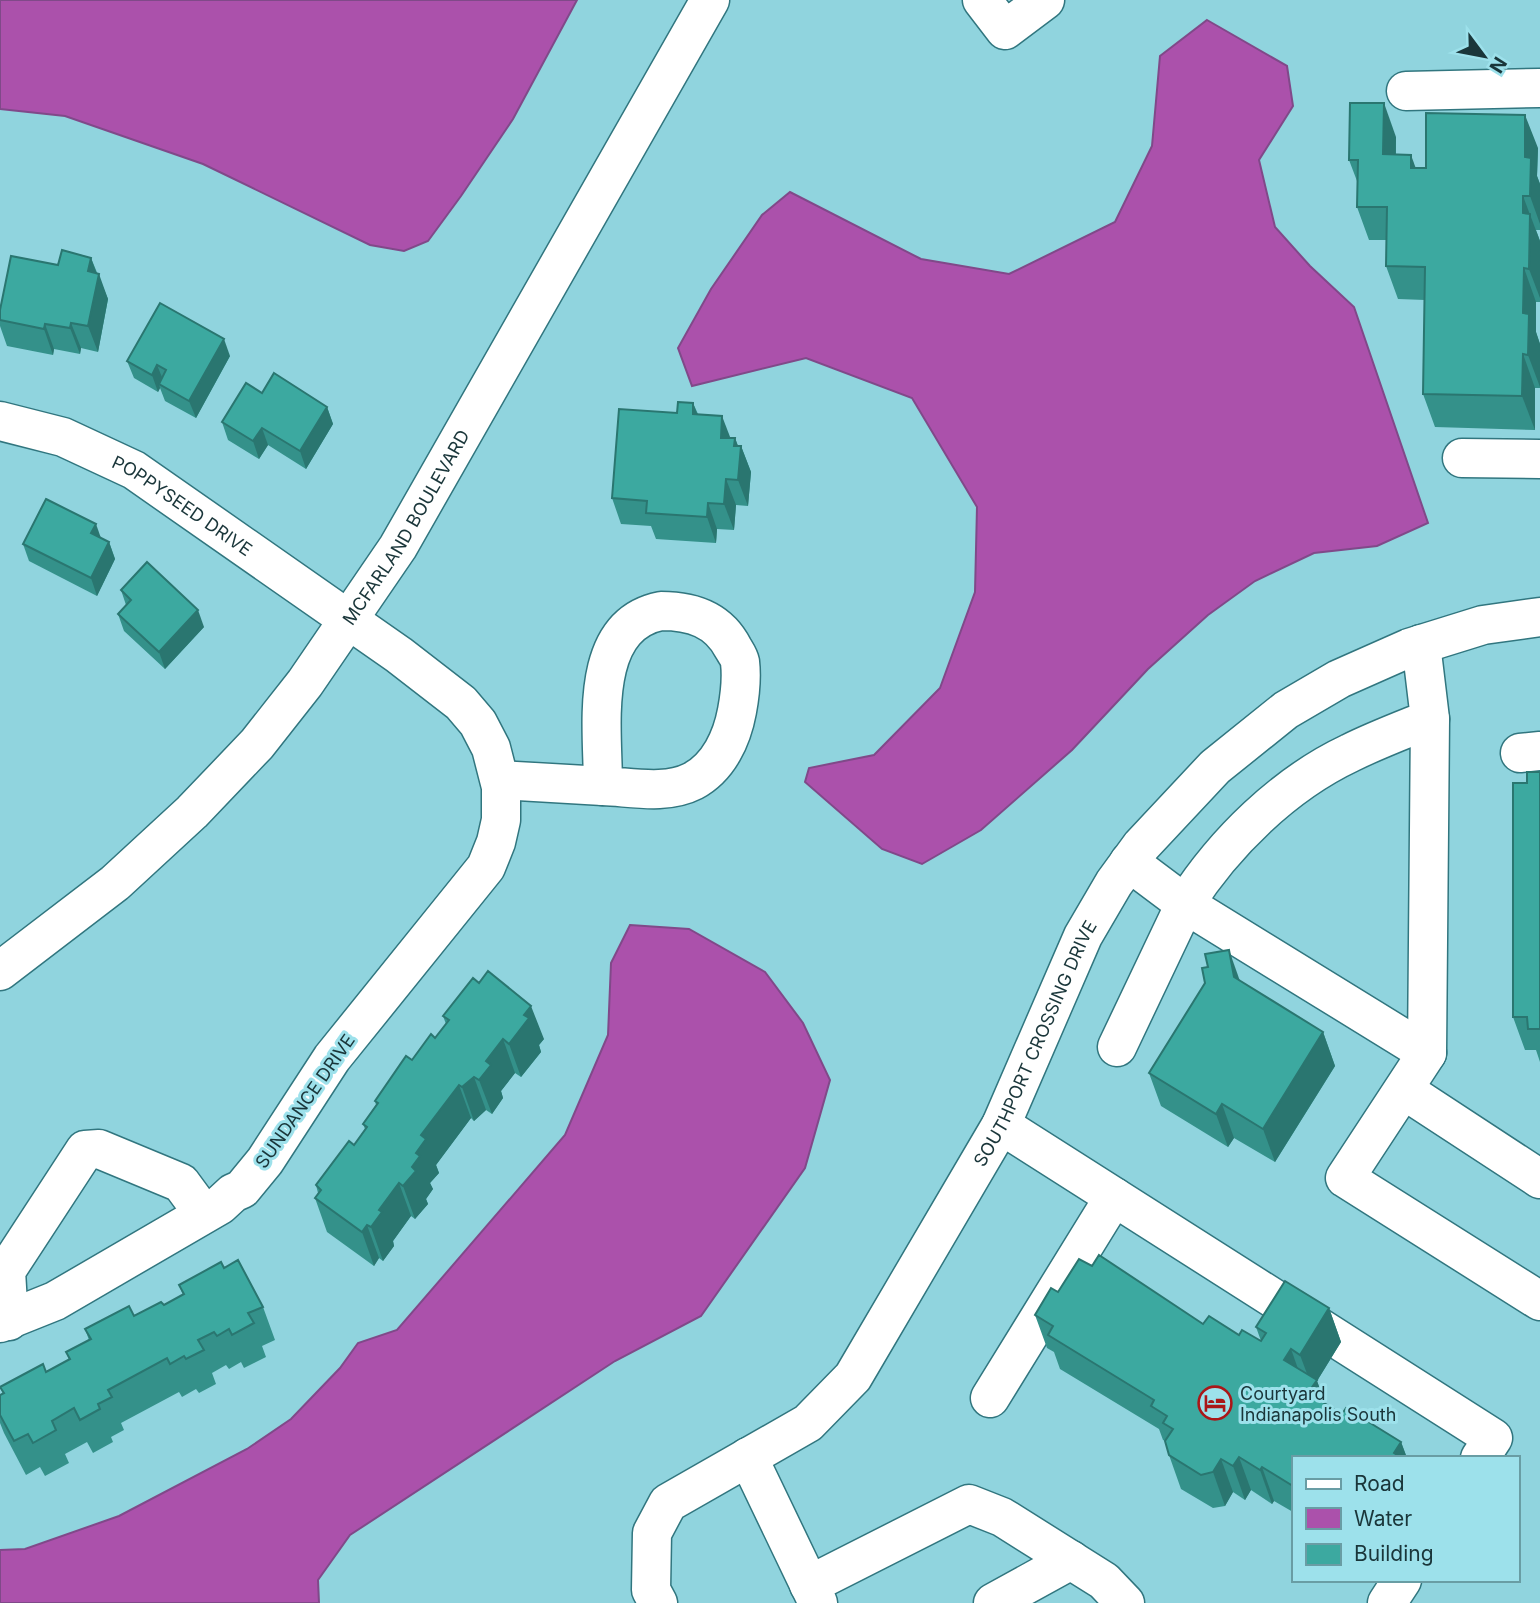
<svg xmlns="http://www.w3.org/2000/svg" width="1540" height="1603" viewBox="0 0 1540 1603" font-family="Inter,sans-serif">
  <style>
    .water { fill: #ab51ab; stroke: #804989; stroke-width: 2 }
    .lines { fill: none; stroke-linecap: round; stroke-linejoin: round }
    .minor-casing { stroke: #31767f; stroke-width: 41 }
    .minor { stroke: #fff; stroke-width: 38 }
    .wall { fill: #34918a }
    .shaded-wall { fill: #2a7670 }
    .building { fill: #3ca9a0; stroke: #2a7670; stroke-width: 2 }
    .labels { text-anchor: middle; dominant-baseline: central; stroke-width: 6; stroke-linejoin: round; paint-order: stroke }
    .street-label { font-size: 18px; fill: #1a363a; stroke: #9de1eb }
    .poi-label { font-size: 18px; fill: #1a363a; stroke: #9de1eb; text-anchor: start }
  </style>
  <rect width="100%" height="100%" fill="#90d4de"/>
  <g class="water">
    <polygon points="0,0 577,0 513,119 461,196 428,241 404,251 370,245 203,164 65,116 0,109"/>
    <polygon points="1207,20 1287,66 1293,106 1259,160 1275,227 1310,266 1354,307 1428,523 1377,546 1314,553 1255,581 1208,615 1148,669 1072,750 981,830 922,864 882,849 805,782 809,768 874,755 940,688 975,592 977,507 912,398 806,358 692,386 678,348 711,289 762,215 790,192 921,259 1009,274 1115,222 1152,146 1160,56"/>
    <polygon points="630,925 689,929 765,972 803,1023 830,1080 805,1168 701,1316 615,1361 350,1535 318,1580 319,1603 0,1603 0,1550 25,1549 119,1516 247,1449 291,1419 340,1368 358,1343 397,1330 565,1135 608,1035 611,963"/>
  </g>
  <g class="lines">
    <defs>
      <g id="minor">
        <polyline points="982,0 1005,30 1045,0"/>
        <polyline points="1406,91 1540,88"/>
        <path id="s1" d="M0,421L63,437L134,470L399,655L461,703L478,723L491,748L501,787V820L496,842L486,867L332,1058L265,1161L242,1189L233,1193L220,1205L55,1301L0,1323"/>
        <polyline points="1462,458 1540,459"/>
        <path d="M661,611C692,611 718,619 733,648C736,653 739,657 740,662C742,679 740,695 737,711C732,738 719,767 693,781C666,795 631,787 603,786C603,728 587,626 661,611Z"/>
        <polyline points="1430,719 1427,1053 1345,1178 1540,1301"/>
        <polyline points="1520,753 1540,751"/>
        <polyline points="500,780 603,786"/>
        <path d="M1129,862L1185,904C1224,843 1284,784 1350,753C1376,740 1403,730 1430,719L1421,644"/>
        <path id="s2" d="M0,971L115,883L192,812L257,744L305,683L398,547L710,0"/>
        <polyline points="1117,1047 1185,904 1427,1053"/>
        <polyline points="1404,1090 1540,1179"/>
        <polyline points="1001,1125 1493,1438 1480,1458"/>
        <polyline points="9,1321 6,1271 85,1150 99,1149 181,1183 203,1213"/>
        <polyline points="990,1398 1114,1197"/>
        <polyline points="748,1457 818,1603"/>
        <polyline points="809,1585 969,1504 1002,1517 1104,1581 1125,1603"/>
        <path id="s3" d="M658,1603L651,1590L652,1533L668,1503L808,1423L853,1377L1001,1125L1083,936L1114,883L1141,846L1215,767L1286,710L1339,679L1409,648L1483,625L1540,617"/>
        <polyline points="993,1603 1071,1560"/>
        <polyline points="1387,1603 1402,1580"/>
      </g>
    </defs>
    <use href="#minor" class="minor-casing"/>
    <use href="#minor" class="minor"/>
  </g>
  <g class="wall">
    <polygon points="1396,137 1396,155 1416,168 1426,168 1538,148 1537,176 1540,184 1540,230 1536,230 1540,241 1540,302 1536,302 1536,332 1540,344 1540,388 1535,388 1535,430 1435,427 1423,394 1425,300 1398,299 1386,266 1386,240 1369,240 1357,207 1357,181 1349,160"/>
    <polygon points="91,258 108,299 98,352 81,348 80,354 54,349 53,355 7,346 0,326 0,310 58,265"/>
    <polygon points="230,356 196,418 165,401 160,388 158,392 134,378 127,361"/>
    <polygon points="262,393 327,407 333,424 306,469 268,445 259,459 228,440 222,422"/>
    <polygon points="693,403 698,414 730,438 735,438 738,446 741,446 751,472 748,506 736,505 734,530 717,529 716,543 656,539 651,526 621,524 612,498 677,413"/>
    <polygon points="101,538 109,542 115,559 97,596 29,561 23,544"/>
    <polygon points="121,590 204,627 165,669 124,631 118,614 126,605"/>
    <polygon points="1540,772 1540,1062 1536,1050 1525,1050 1513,1017 1527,783"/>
    <polygon points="1240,982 1323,1032 1335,1066 1275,1162 1234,1138 1228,1147 1161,1106 1149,1073"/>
    <polygon points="443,1016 544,1039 539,1045 541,1052 521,1077 515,1073 501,1091 503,1098 492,1114 486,1110 474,1121 471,1118 436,1165 439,1173 430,1183 433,1189 426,1199 428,1204 415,1219 411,1216 393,1241 394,1246 383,1261 379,1258 374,1266 327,1232 315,1198 318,1193 316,1185 354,1145 365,1129 363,1124 376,1105 375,1101 435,1038 446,1024"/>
    <polygon points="1092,1266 1203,1324 1261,1341 1256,1327 1329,1308 1341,1342 1317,1381 1325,1404 1342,1414 1401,1442 1407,1458 1293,1458 1293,1512 1274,1501 1272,1504 1251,1490 1245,1500 1233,1492 1225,1506 1213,1508 1181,1489 1169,1455 1165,1441 1163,1440 1159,1429 1060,1369 1054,1352 1047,1348 1035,1315 1058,1292"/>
    <polygon points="224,1268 263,1307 275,1340 262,1346 266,1357 244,1368 241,1362 229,1369 226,1365 212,1373 216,1384 199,1393 196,1389 182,1397 179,1392 121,1423 124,1430 111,1437 113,1442 93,1453 87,1442 65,1454 69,1463 45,1476 40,1467 26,1475 4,1433 0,1423 0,1395 3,1394 0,1387 46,1372 69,1360 66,1352 89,1340 85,1329 134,1316 164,1305 183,1295 179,1285"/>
  </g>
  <g class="shaded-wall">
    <polygon points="1384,103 1396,137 1395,188 1383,154"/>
    <polygon points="1525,115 1538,148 1537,176 1540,184 1540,224 1530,196 1525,157"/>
    <polygon points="1411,155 1423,188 1411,168"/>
    <polygon points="1523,196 1540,241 1540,298 1529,269 1523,213"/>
    <polygon points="91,258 98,277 99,274 108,299 98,352 88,326 88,271"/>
    <polygon points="1524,268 1536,302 1536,332 1540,344 1540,387 1528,355 1523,313"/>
    <polygon points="71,323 81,348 80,354 70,328"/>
    <polygon points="45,324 54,349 53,355 44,329"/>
    <polygon points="224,339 230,356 196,418 189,401"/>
    <polygon points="1523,354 1535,388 1535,430 1522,396"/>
    <polygon points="157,365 164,382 159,384 160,388 158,392 152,375"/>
    <polygon points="693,403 703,429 693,414"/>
    <polygon points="327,407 333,424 306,469 300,451"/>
    <polygon points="722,416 732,442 721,438"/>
    <polygon points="262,428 268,445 259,459 253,441"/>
    <polygon points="735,438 741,454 741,446 751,472 748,506 738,480 734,446"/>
    <polygon points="726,479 736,505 734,530 724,504"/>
    <polygon points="708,503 717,529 716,543 707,517"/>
    <polygon points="96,524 102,541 91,533"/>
    <polygon points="109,542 115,559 97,596 91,578"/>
    <polygon points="198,610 204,627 165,669 159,652"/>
    <polygon points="1229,950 1241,984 1234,977"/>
    <polygon points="531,1006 544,1039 539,1045 541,1052 521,1077 509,1044 524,1015"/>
    <polygon points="1323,1032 1335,1066 1275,1162 1263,1129"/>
    <polygon points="503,1039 515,1073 501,1091 503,1098 492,1114 479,1080 486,1061"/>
    <polygon points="474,1077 486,1110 474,1121 462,1087"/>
    <polygon points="459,1085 471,1118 436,1165 439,1173 430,1183 433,1189 426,1199 428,1204 415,1219 403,1186 412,1167 421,1135"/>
    <polygon points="1222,1104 1234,1138 1228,1147 1216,1114"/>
    <polygon points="399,1183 411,1216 393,1241 394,1246 383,1261 371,1227 379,1210"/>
    <polygon points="367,1225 379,1258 374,1266 362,1232"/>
    <polygon points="1329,1308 1341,1342 1317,1381 1329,1413 1308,1393 1312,1387 1300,1355"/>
    <polygon points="1291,1349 1303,1383 1284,1360"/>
    <polygon points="1401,1442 1407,1458 1396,1458 1394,1453"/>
    <polygon points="1239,1457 1251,1490 1245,1500 1233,1466"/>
    <polygon points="1221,1459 1233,1492 1225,1506 1213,1472"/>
    <polygon points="1262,1467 1274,1501 1272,1504 1260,1470"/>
  </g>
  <g class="building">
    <polygon points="1350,103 1384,103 1383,154 1411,155 1411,168 1426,168 1426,113 1525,115 1525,157 1531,158 1530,196 1523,196 1523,213 1530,214 1529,269 1524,268 1523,313 1529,314 1528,355 1523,354 1522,396 1423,394 1425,267 1386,266 1387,207 1357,207 1358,160 1349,160"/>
    <polygon points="62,250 91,258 88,271 99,274 88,326 71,323 70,328 45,324 44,329 0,320 0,310 11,256 58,265"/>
    <polygon points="160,303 224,339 189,401 159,384 166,370 157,365 152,375 127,361"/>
    <polygon points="274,373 327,407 300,451 262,428 253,441 222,422 246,383 262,393"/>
    <polygon points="678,402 693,403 693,414 722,416 721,438 735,438 734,446 741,446 738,480 726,479 724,504 708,503 707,517 646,513 647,501 612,498 619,409 677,413"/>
    <polygon points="46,499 96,524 91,533 109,542 91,578 23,544"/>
    <polygon points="147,562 198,610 159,652 118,614 131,600 121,590"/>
    <polygon points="1527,772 1540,772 1540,1029 1528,1029 1527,1017 1513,1017 1513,783 1527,783"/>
    <polygon points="1229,950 1234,977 1323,1032 1263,1129 1222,1104 1216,1114 1149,1073 1205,983 1202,968 1208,967 1205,954"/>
    <polygon points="488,971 531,1006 524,1015 529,1018 509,1044 503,1039 486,1061 491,1065 479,1080 474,1077 462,1087 459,1085 421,1135 426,1139 416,1153 420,1156 412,1167 416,1171 403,1186 399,1183 379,1210 382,1212 371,1227 367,1225 362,1232 315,1198 321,1190 316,1185 349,1141 354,1145 367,1127 363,1124 378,1103 375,1101 406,1056 412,1060 431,1034 435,1038 449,1020 443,1016 473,978 479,983"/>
    <polygon points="1099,1255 1203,1324 1209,1316 1239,1335 1242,1330 1261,1341 1266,1333 1256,1327 1285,1281 1329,1308 1300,1355 1291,1349 1284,1360 1317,1380 1308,1393 1342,1414 1346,1408 1401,1442 1394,1453 1402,1458 1293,1458 1293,1486 1262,1467 1260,1470 1239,1457 1233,1466 1221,1459 1213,1472 1201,1475 1169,1455 1165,1441 1173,1429 1163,1423 1167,1416 1151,1406 1154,1400 1048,1335 1053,1326 1035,1315 1051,1288 1058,1292 1079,1259 1092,1266"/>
    <polygon points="238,1260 263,1307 248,1313 254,1323 232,1335 229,1329 217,1336 214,1332 198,1340 204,1350 186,1359 184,1356 170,1364 167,1358 108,1390 112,1397 98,1404 100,1409 80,1420 74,1408 52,1421 56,1430 33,1443 28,1434 14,1441 0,1415 0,1395 4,1393 0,1387 43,1364 46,1372 70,1359 66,1352 91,1339 85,1329 129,1306 134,1316 161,1302 164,1305 184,1294 179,1285 221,1262 224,1268"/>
  </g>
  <defs>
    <symbol id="hotel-ring" viewBox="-11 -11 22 22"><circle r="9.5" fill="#9de1eb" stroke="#aa1618" stroke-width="1.5"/><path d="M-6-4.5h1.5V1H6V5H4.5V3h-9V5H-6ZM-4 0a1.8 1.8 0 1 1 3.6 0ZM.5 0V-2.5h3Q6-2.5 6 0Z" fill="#aa1618"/></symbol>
  </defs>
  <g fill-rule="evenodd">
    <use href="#hotel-ring" x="1196" y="1384" width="38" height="38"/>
  </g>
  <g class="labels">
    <g class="street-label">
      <text stroke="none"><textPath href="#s1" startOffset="203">POPPYSEED DRIVE</textPath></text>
      <text stroke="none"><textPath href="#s2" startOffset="607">MCFARLAND BOULEVARD</textPath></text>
      <text stroke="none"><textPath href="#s3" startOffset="712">SOUTHPORT CROSSING DRIVE</textPath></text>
      <text transform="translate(305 1101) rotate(-55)">SUNDANCE DRIVE</text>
    </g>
    <g class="poi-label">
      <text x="1240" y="1393">Courtyard<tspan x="1240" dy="21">Indianapolis South</tspan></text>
    </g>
  </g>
  <rect x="1292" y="1456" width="228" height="126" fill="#9de1eb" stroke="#699da4" stroke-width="2"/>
  <rect x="1306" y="1479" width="35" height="10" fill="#ffffff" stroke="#699da4" stroke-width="2"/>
  <text x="1354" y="1491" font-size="21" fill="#1a363a">Road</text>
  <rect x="1306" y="1508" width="35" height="21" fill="#ab51ab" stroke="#699da4" stroke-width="2"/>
  <text x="1354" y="1526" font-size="21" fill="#1a363a">Water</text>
  <rect x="1306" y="1544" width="35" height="21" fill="#3ca9a0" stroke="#699da4" stroke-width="2"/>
  <text x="1354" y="1561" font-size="21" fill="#1a363a">Building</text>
  <g transform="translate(1484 56) rotate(122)" stroke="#9de1eb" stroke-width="5" paint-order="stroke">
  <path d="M0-5L12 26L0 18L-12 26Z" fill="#1a363a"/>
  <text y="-10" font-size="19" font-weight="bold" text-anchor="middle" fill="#1a363a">N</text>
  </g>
</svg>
